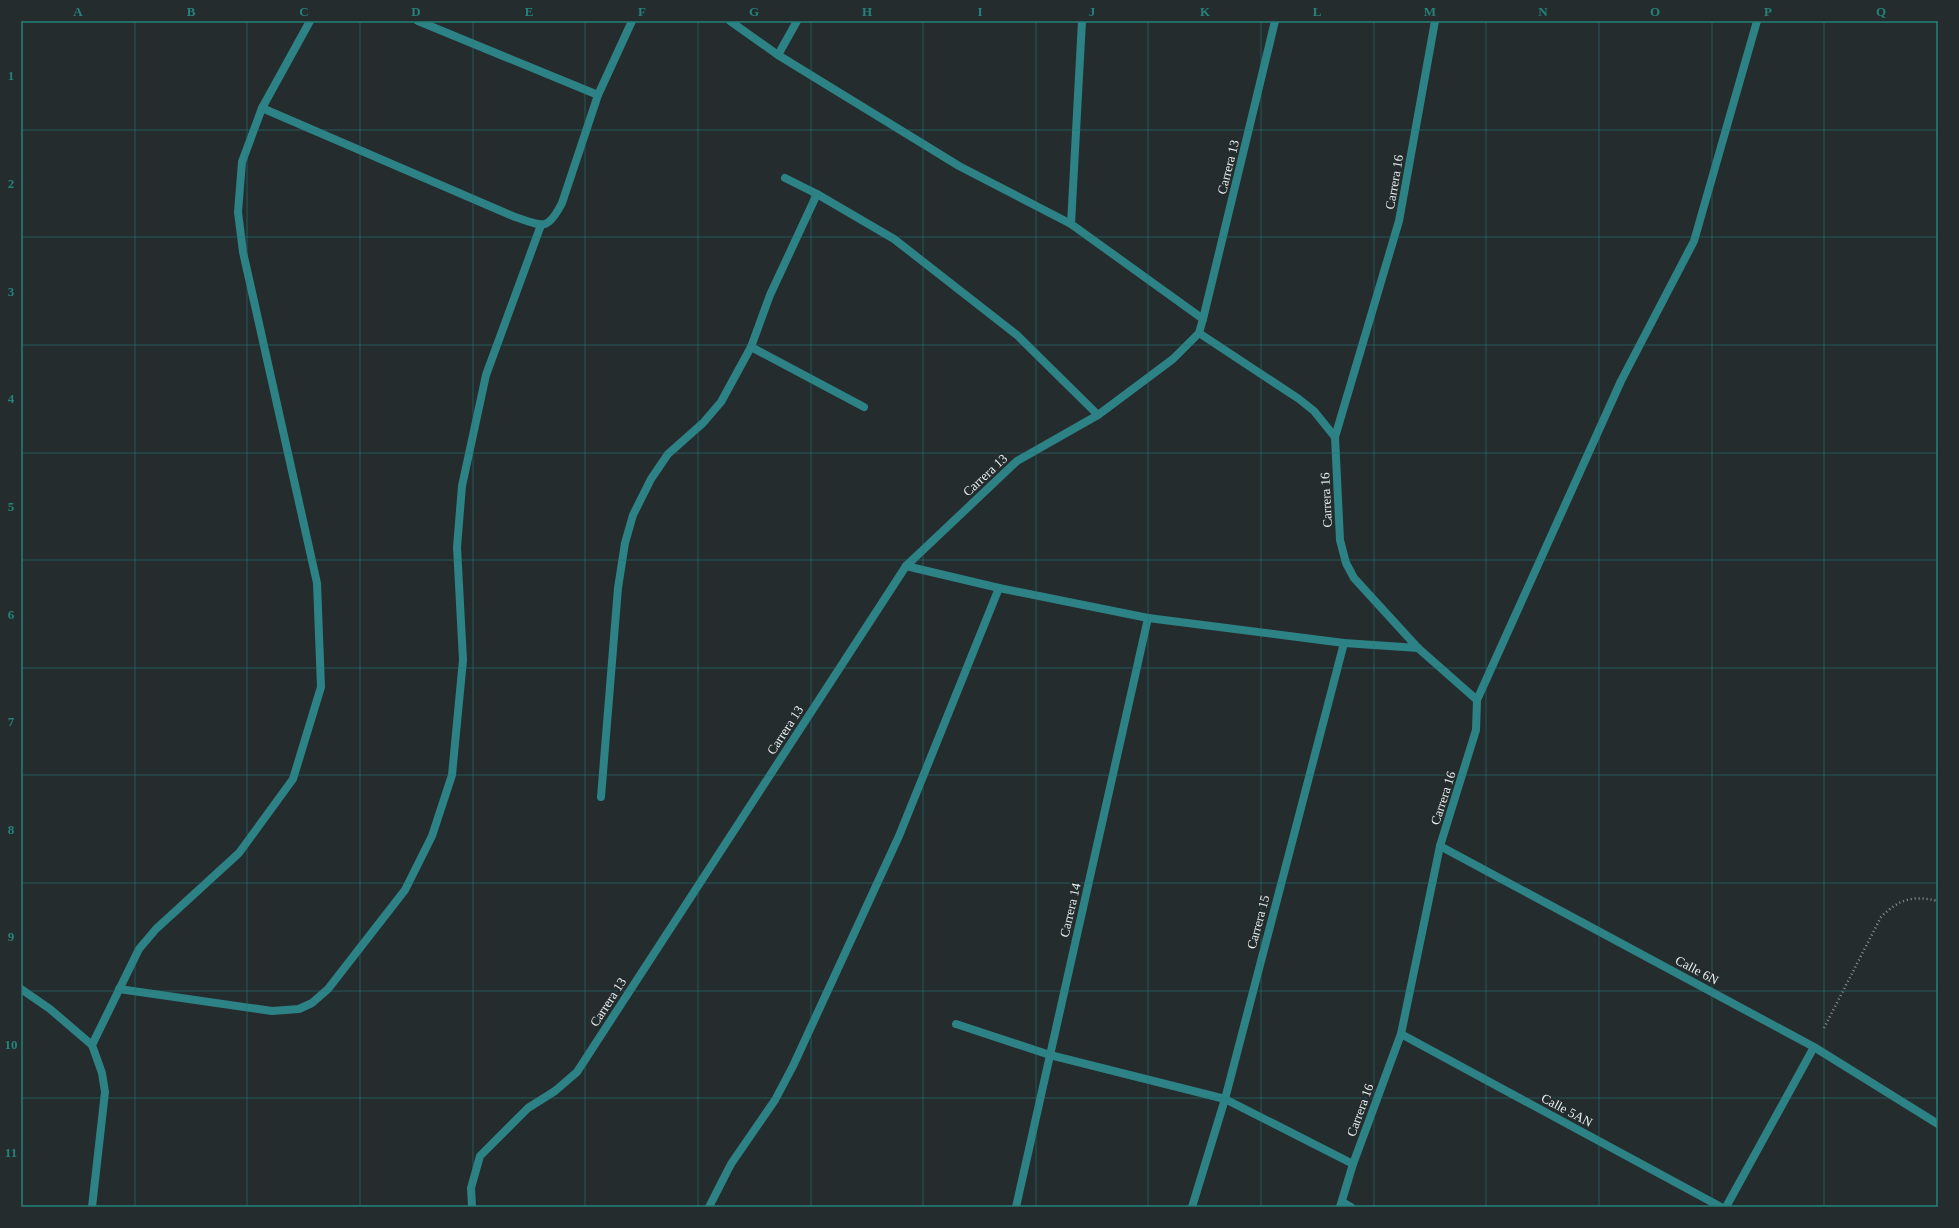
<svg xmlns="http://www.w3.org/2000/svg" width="1959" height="1228" viewBox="0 0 1959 1228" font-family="'Times New Roman',serif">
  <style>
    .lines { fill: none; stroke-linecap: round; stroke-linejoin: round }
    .path { stroke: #8d9496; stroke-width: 2.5; stroke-dasharray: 1 3; stroke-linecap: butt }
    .street { stroke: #2d8286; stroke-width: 8 }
    .grid { fill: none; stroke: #25827b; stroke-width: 1; stroke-opacity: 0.55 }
    .labels { text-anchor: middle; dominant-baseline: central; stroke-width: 4; stroke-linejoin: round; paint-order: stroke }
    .street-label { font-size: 13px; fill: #e9eef0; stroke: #242c2e }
    .neatline { fill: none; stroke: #25827b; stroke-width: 1.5 }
    .grid-label { font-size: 13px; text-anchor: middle; font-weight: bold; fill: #25827b }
  </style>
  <rect width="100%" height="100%" fill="#242c2e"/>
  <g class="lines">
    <path class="path" d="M1824,1028L1881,917C1899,899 1913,895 1938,901"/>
    <g class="street">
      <polyline points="418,21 598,95"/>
      <polyline points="778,55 797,21"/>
      <path d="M262,108L515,217C543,226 547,232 562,203L598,95L632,21"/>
      <polyline points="785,178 817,194 894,239 1017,335 1098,415"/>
      <polyline points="1071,224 1082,21"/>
      <polyline points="1203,319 1275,21"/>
      <polyline points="1199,333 1299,399 1314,411 1335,437 1340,540 1346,563 1354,578 1418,648 1477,700 1476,730 1440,846 1401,1034 1353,1164 1340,1207"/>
      <polyline points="751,347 864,407"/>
      <polyline points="1335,437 1399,221 1435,21"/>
      <polyline points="906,566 999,588 1148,618 1344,643 1418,648"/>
      <polyline points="1477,700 1621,381 1694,241 1757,21"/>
      <polyline points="601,797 618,588 625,543 633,515 651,479 668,454 703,423 721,402 751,347 770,295 817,194"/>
      <polyline points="1440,846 1814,1047 1938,1124"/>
      <polyline points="21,989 50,1009 92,1045 102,1073 105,1092 92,1207"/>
      <polyline points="119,989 272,1011 299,1009 312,1003 328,989 405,890 432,836 452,775 463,660 457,547 462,486 486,375 541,225"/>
      <polyline points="956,1024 1050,1055 1225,1099 1353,1164"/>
      <polyline points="1401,1034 1721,1207"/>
      <polyline points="92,1045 139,949 156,929 239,853 293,779 321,687 317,583 243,252 238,212 242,162 262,108 310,21"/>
      <polyline points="1342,1202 1351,1207"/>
      <polyline points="472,1207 471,1188 480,1156 528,1108 555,1091 577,1072 906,566 1017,461 1098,415 1173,359 1199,333 1203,319 1071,224 959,166 778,55 730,21"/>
      <polyline points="709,1207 731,1164 775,1100 793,1066 899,836 999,588"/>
      <polyline points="1016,1207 1148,618"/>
      <polyline points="1192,1207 1225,1099 1344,643"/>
      <polyline points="1726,1207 1814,1047"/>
    </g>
  </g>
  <path class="grid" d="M135,21V1207M247,21V1207M360,21V1207M473,21V1207M585,21V1207M698,21V1207M811,21V1207M923,21V1207M1036,21V1207M1148,21V1207M1261,21V1207M1374,21V1207M1486,21V1207M1599,21V1207M1712,21V1207M1824,21V1207M21,130H1938M21,237H1938M21,345H1938M21,453H1938M21,560H1938M21,668H1938M21,775H1938M21,883H1938M21,991H1938M21,1098H1938"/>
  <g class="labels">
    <g class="street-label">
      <text transform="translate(1228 167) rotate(-76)">Carrera 13</text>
      <text transform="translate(1394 182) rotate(-80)">Carrera 16</text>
      <text transform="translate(985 475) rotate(-43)">Carrera 13</text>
      <text transform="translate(1326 500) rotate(-93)">Carrera 16</text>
      <text transform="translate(785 730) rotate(-57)">Carrera 13</text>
      <text transform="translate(1443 798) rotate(-72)">Carrera 16</text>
      <text transform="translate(1070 910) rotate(-77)">Carrera 14</text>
      <text transform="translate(1258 922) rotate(-75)">Carrera 15</text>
      <text transform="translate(1697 970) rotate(28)">Calle 6N</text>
      <text transform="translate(608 1002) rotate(-57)">Carrera 13</text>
      <text transform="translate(1360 1110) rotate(-70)">Carrera 16</text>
      <text transform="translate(1567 1110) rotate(28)">Calle 5AN</text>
    </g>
  </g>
  <rect width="1959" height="1228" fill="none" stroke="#242c2e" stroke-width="44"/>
  <rect x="22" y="22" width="1915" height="1184" class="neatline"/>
  <g class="grid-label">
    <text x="78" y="16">A</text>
    <text x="191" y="16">B</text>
    <text x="304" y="16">C</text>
    <text x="416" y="16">D</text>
    <text x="529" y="16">E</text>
    <text x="642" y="16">F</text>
    <text x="754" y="16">G</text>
    <text x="867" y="16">H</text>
    <text x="980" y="16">I</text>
    <text x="1092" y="16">J</text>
    <text x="1205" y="16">K</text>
    <text x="1317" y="16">L</text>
    <text x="1430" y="16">M</text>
    <text x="1543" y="16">N</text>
    <text x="1655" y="16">O</text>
    <text x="1768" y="16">P</text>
    <text x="1881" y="16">Q</text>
    <text x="11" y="80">1</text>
    <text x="11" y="188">2</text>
    <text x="11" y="296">3</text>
    <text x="11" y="403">4</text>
    <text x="11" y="511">5</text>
    <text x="11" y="619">6</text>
    <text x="11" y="726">7</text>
    <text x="11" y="834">8</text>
    <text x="11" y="941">9</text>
    <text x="11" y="1049">10</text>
    <text x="11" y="1157">11</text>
  </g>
</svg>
